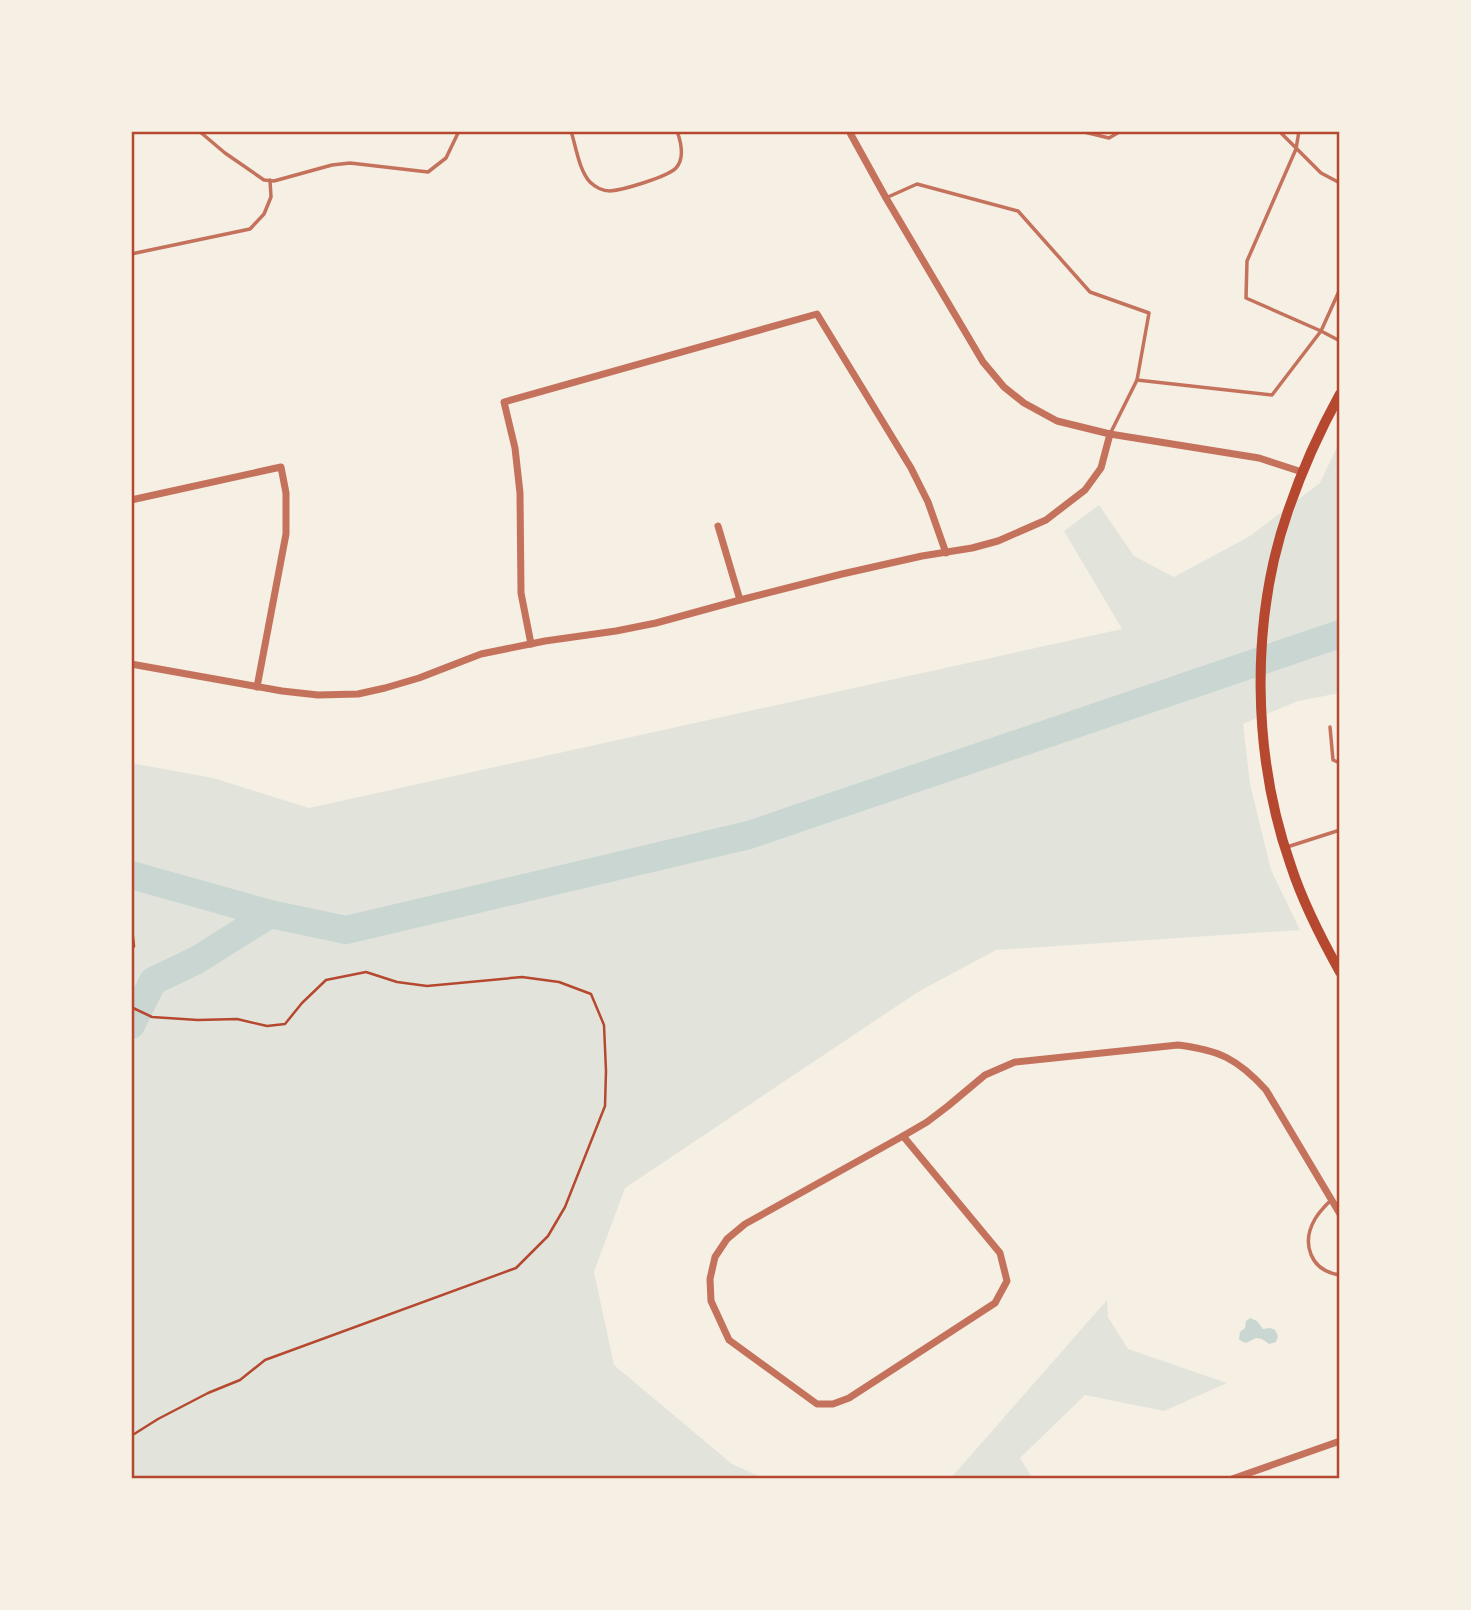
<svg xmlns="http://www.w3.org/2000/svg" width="1471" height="1610" viewBox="0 0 1471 1610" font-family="'Sofia Sans Condensed',sans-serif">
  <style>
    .green { fill: #e2e4dc }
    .water { fill: #c9d6d2 }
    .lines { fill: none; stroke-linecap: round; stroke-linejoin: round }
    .river { stroke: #c9d6d2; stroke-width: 28 }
    .path { stroke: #b5482f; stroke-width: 2.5 }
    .service { stroke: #c5725c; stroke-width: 3.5 }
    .minor { stroke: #c5725c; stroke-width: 7 }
    .secondary { stroke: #b5482f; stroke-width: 10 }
    .neatline { fill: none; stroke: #b5482f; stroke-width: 2.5 }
  </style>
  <rect width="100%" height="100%" fill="#f6efe4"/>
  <g class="green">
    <polygon points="1340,441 1340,693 1298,701 1243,724 1250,784 1271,870 1300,930 996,950 918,992 625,1188 594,1272 614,1365 732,1464 765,1479 131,1479 131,763 213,778 309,808 1122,629 1064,531 1099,505 1134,556 1174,577 1250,536 1320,483"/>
    <polygon points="1107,1300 1108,1317 1128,1349 1227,1383 1164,1411 1085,1395 1020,1458 1033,1479 950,1479"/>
  </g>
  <polygon class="water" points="1250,1318 1257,1321 1263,1329 1270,1328 1275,1330 1278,1336 1276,1342 1269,1344 1262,1339 1256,1338 1246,1343 1241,1341 1239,1339 1240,1332 1245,1328 1246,1321"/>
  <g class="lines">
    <g class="river">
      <polyline points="131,875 270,914 346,930 749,835 1340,634"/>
      <polyline points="131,1025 153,981 197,960 270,914"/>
    </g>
    <g class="path">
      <polyline points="131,920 134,946 131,951"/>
      <polyline points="131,1007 152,1017 198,1020 237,1019 267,1026 285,1024 302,1003 326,980 366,972 397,982 427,986 522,977 559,982 591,994 604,1025 606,1071 605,1106 565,1207 548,1236 516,1268 265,1360 240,1380 208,1393 158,1419 131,1436"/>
    </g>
    <g class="service">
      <polyline points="199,131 225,153 264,180 274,181 332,165 350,163 428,172 446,158 459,131"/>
      <path d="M571,131C576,147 579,170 590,182C595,187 603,191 610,191C623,190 667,177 676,168C685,158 681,142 677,131"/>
      <polyline points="1080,131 1109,138 1121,131"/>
      <polyline points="1279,131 1321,173 1340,183"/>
      <polyline points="888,197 917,184 1018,211 1090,292 1149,313 1137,380"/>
      <polyline points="131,254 250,229 264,214 271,197 270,180"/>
      <polyline points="1340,289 1321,331 1340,341"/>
      <polyline points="1110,434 1137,380 1272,395 1321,331 1246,298 1247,261 1296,149 1299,131"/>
      <polyline points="1330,727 1333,760 1340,763"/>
      <polyline points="1287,847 1340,830"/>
      <path d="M1330,1201C1325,1206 1319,1212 1315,1219C1301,1243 1310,1271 1340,1275"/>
    </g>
    <g class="minor">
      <polyline points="849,131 886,198 983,362 1004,387 1024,403 1057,421 1110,434 1259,458 1302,472"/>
      <polyline points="131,500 281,467 286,493 286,534 257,687"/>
      <polyline points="718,526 740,600"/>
      <polyline points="531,644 521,593 520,493 515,448 504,402 817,314 911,468 928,502 946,553"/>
      <polyline points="131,664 282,691 318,695 358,694 385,688 419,678 481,654 545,641 616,631 656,623 740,600 842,574 922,556 972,548 998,541 1046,520 1085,490 1101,468 1110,434"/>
      <polygon points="903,1136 1000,1253 1007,1281 995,1303 849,1398 833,1404 817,1404 729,1340 711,1301 710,1279 715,1257 727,1239 745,1224"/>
      <path d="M903,1136L927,1122L948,1106L985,1075L1015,1062L1178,1045C1219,1050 1238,1059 1266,1090L1340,1214"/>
      <polyline points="1232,1479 1340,1441"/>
    </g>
    <path class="secondary" d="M1340,394C1319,432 1302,470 1288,511C1250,621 1252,756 1291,866C1303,903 1321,938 1340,972"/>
  </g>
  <rect width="1471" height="1610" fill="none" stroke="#f6efe4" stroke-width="266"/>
  <rect x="133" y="133" width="1205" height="1344" class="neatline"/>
</svg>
